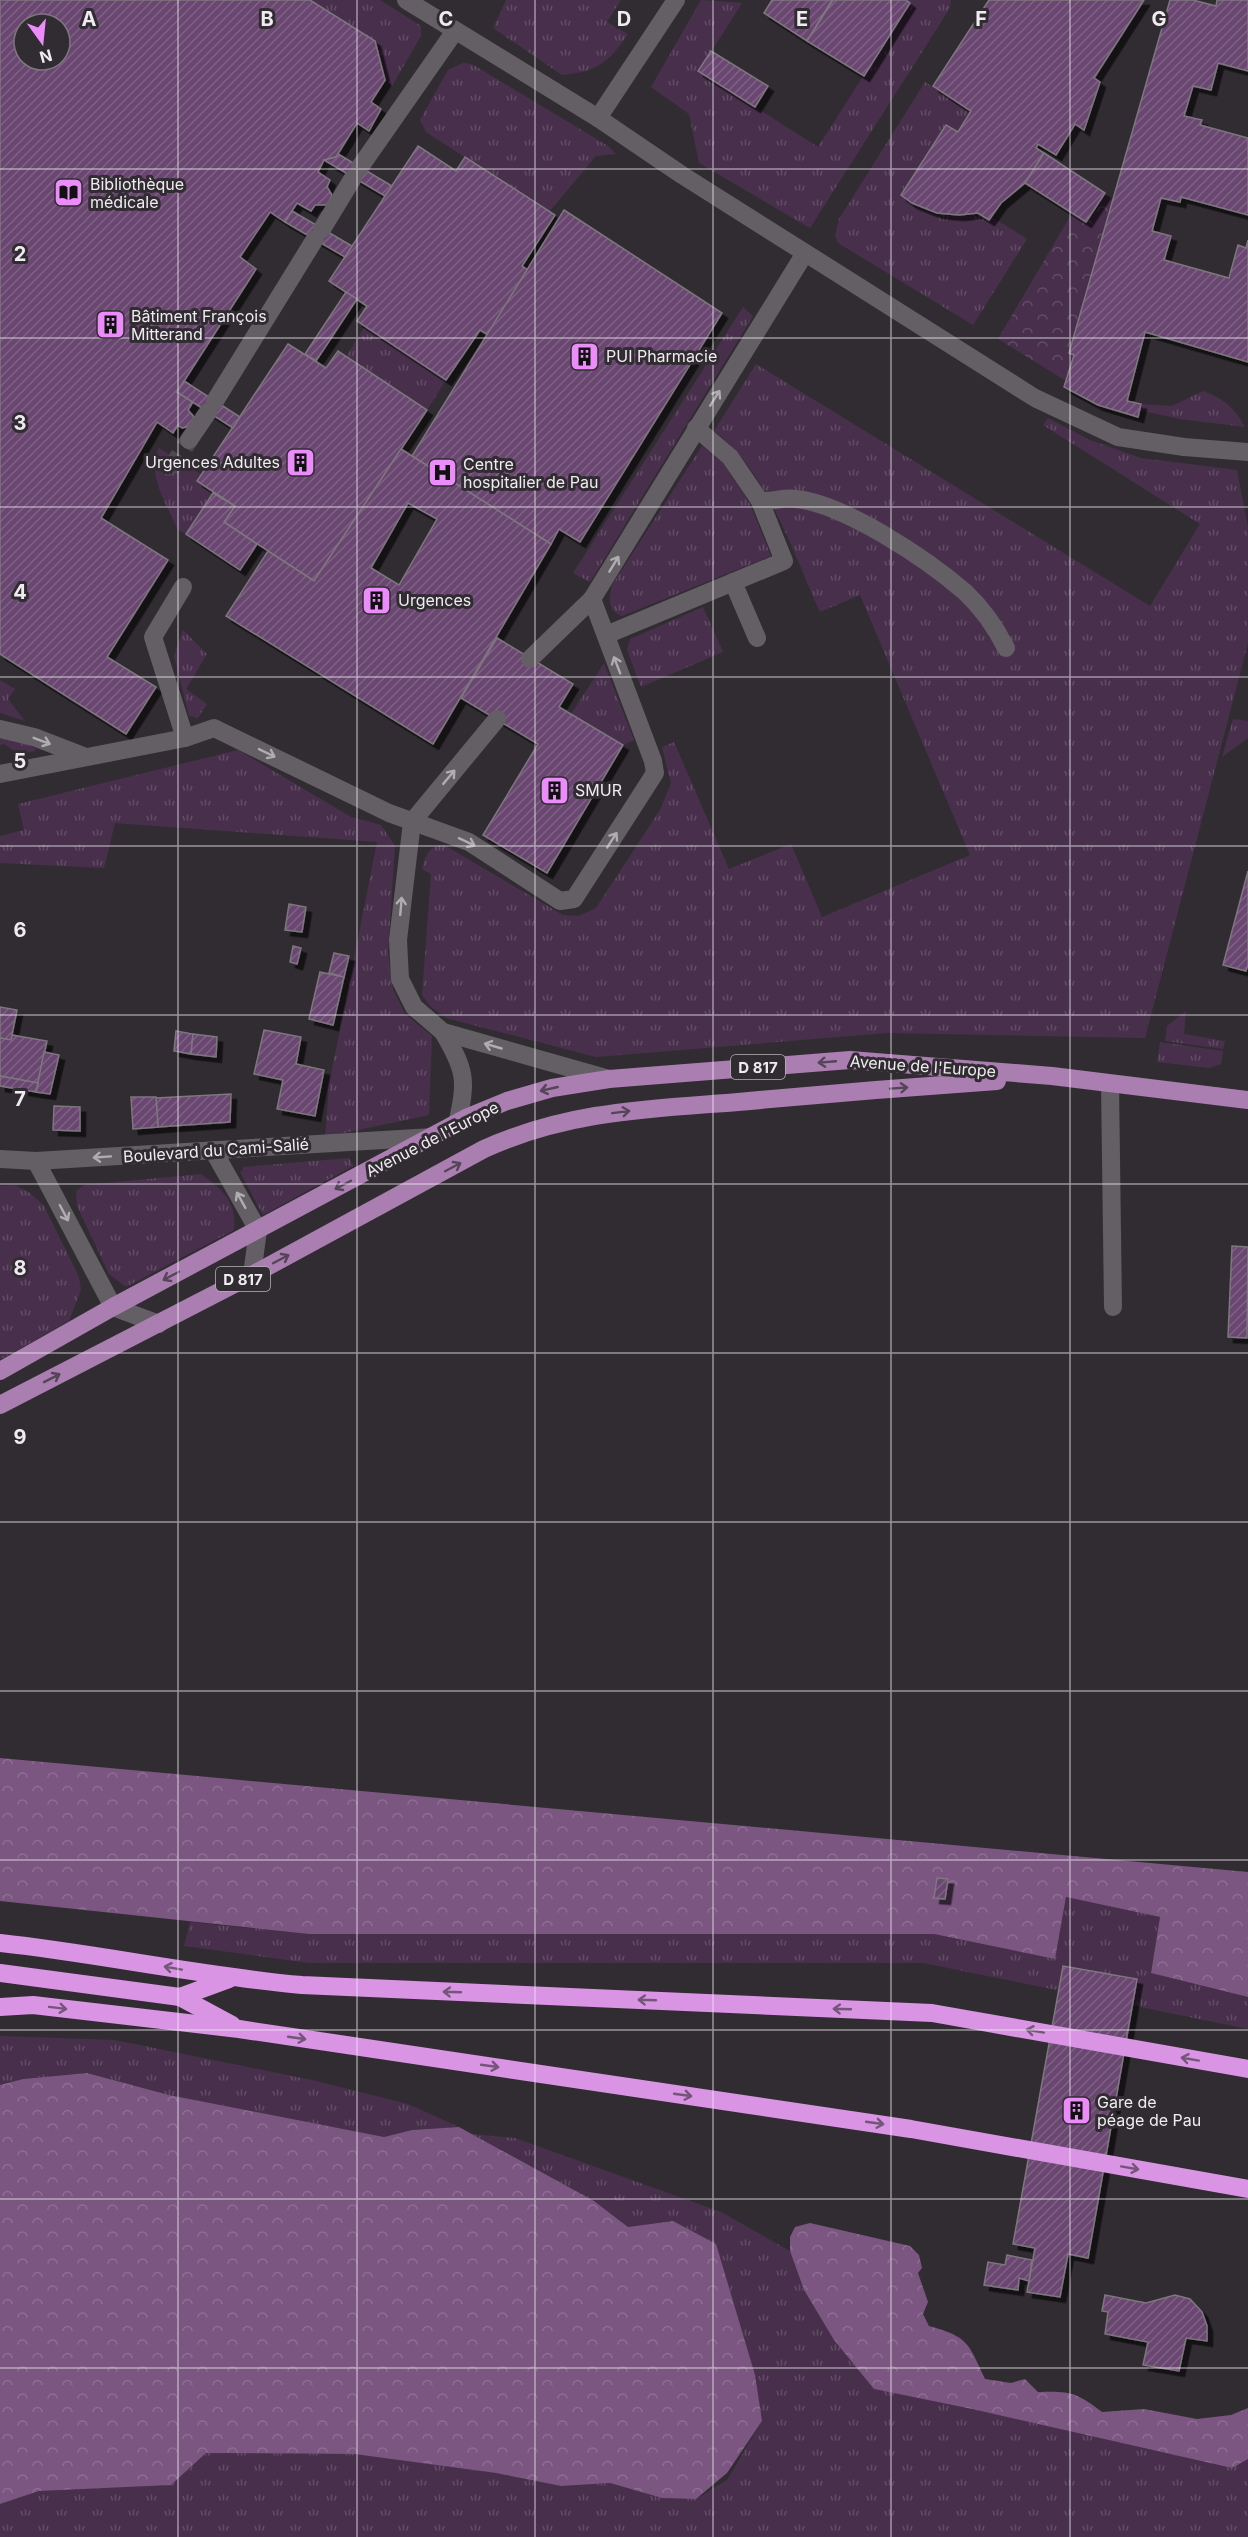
<svg xmlns="http://www.w3.org/2000/svg" width="1248" height="2537" viewBox="0 0 1248 2537" font-family="Inter,sans-serif">
  <style>
    .grass { fill: url(#grass-tufts) }
    .forest { fill: url(#forest-crowns) }
    .park { fill: url(#park-crowns) }
    .building { fill: url(#building-hatch); stroke: #7d777e; stroke-width: 1.5; fill-rule: evenodd; filter: url(#shadow) }
    .lines { fill: none; stroke-linecap: round; stroke-linejoin: round }
    .minor-tunnel { stroke: #4e494e; stroke-width: 18; stroke-dasharray: 18 9; stroke-linecap: butt }
    .minor { stroke: #645e65; stroke-width: 18 }
    .major { stroke: #aa7eb1; stroke-width: 18 }
    .highway { stroke: #d994e4; stroke-width: 18 }
    .oneway { stroke: #b0acb1 }
    .oneway2 { stroke: #554558 }
    .oneway3 { stroke: #745679 }
    .grid { fill: none; stroke: #efebf0; stroke-width: 1.5; stroke-opacity: 0.55 }
    .labels { text-anchor: middle; dominant-baseline: central; stroke-width: 6; stroke-linejoin: round; paint-order: stroke }
    .shield { fill: #312c32; stroke: #b6b2b7; stroke-width: 1.5 }
    .shield-label { font-size: 15px; font-weight: bold; fill: #efebf0 }
    .poi-label { font-size: 16px; fill: #efebf0; stroke: #312c32; text-anchor: start }
    .street-label { font-size: 16px; fill: #efebf0; stroke: #312c32 }
    .grid-label { font-size: 20px; text-anchor: middle; font-weight: bold; fill: #efebf0; stroke: #312c32; stroke-width: 6; stroke-linejoin: round; paint-order: stroke }
  </style>
  <defs>
    <pattern id="grass-tufts" width="24" height="20" patternUnits="userSpaceOnUse" patternTransform="scale(1.5)"><rect width="24" height="20" fill="#482f4c"/><path d="M3 7l-1-3M5 7V3M7 7l1-3M15 17l-1-3M17 17v-4M19 17l1-3" fill="none" stroke="#634d66"/></pattern>
    <pattern id="forest-crowns" width="20" height="18" patternUnits="userSpaceOnUse" patternTransform="scale(1.5)"><rect width="20" height="18" fill="#7b5681"/><path d="M2 6a3 3 0 1 1 6 0M12 15a3 3 0 1 1 6 0" fill="none" stroke="#8e6e93"/></pattern>
    <pattern id="park-crowns" width="20" height="18" patternUnits="userSpaceOnUse" patternTransform="scale(1.5)"><rect width="20" height="18" fill="#482f4c"/><path d="M2 6a3 3 0 1 1 6 0M12 15a3 3 0 1 1 6 0" fill="none" stroke="#634d66"/></pattern>
    <pattern id="building-hatch" width="6" height="6" patternUnits="userSpaceOnUse" patternTransform="scale(1.5)"><rect width="6" height="6" fill="#6a4670"/><path d="M-1 1l2-2M0 6l6-6M5 7l2-2" fill="none" stroke="#806185"/></pattern>
    <filter id="shadow"><feDropShadow dx="5.5" dy="5.5" stdDeviation="0" flood-color="#0009"/></filter>
  </defs>
  <rect width="100%" height="100%" fill="#312c32"/>
  <g class="grass">
    <polygon points="310,0 380,0 421,26 421,36 392,86 385,80 375,41"/>
    <path d="M506,0H621L607,22L628,34C608,63 597,72 562,75L493,28Z"/>
    <polygon points="701,0 742,3 699,71 818,147 910,3 906,0 951,0 950,8 810,228 699,163 689,114 651,87"/>
    <polygon points="463,63 472,64 608,146 616,154 596,156 549,212 426,132 420,120 448,70"/>
    <path d="M925,82L971,111L958,132L946,125L901,195C925,213 949,217 978,213L989,220L992,217L1027,239L973,325L838,243L835,236L839,219Z"/>
    <polygon points="743,307 753,316 590,582 573,573"/>
    <polygon points="365,326 446,380 427,410 346,357"/>
    <path d="M756,364L1150,606L1200,524L1043,425L1048,418L1090,440L1141,458L1237,470L1248,527V643L1145,1038L887,1033L596,1057L446,1018L431,1007L422,995L431,874L422,869C426,855 428,846 444,845L563,915L579,916L596,908L660,810L671,783L662,747L674,742L729,869L791,844L822,917L970,855L860,595L820,612C793,553 767,470 714,431Z"/>
    <path d="M1203,391C1224,399 1234,407 1245,427L1180,419L1139,410L1141,404L1172,406Z"/>
    <path d="M702,446L723,463L750,504L771,556L622,616C607,611 609,598 612,585Z"/>
    <path d="M159,448L202,475L198,481L213,493L186,534L178,530C168,506 145,473 159,448Z"/>
    <polygon points="703,607 723,652 641,687 627,650 630,639"/>
    <polygon points="183,630 207,654 186,689 207,704 198,718 189,716 174,656"/>
    <polygon points="604,663 634,740 623,745 571,714"/>
    <polygon points="0,680 15,689 8,699 25,721 0,713"/>
    <polygon points="1233,719 1248,721 1248,738 1222,757"/>
    <polygon points="16,735 37,750 21,755 4,744 0,745 0,739"/>
    <polygon points="238,750 351,817 381,825 395,846 388,953 393,989 405,1014 432,1036 429,1115 325,1137 329,1085 377,842 115,823 104,868 0,863 0,836 24,830 18,804"/>
    <polygon points="1186,1011 1184,1034 1225,1041 1223,1049 1165,1041 1167,1026"/>
    <polygon points="1160,1042 1223,1051 1221,1064 1209,1068 1157,1062"/>
    <polygon points="349,1158 353,1166 263,1215 240,1172 243,1170 243,1167"/>
    <path d="M201,1174C222,1189 237,1202 234,1230L126,1287L109,1274L77,1206L76,1191L84,1185Z"/>
    <polygon points="15,1185 30,1193 44,1206 79,1277 81,1290 69,1321 0,1360 0,1186"/>
    <polygon points="1066,1897 1160,1917 1151,1973 1248,1997 1248,2029 924,1963 309,1963 184,1946 190,1922 309,1934 934,1934 1055,1959"/>
    <polygon points="0,2036 115,2040 312,2080 408,2104 459,2127 412,2130 384,2137 169,2095 87,2073 23,2079 0,2085"/>
    <polygon points="472,2134 515,2138 721,2212 790,2251 804,2290 834,2340 874,2389 972,2409 1231,2468 1248,2459 1248,2537 0,2537 0,2504 39,2491 171,2485 206,2453 354,2454 496,2473 561,2486 610,2483 662,2498 696,2499 727,2480 762,2421 673,2221 628,2227 594,2201"/>
  </g>
  <g class="forest">
    <polygon points="0,1758 1248,1872 1248,1997 1151,1973 1160,1917 1066,1897 1055,1959 934,1934 309,1934 0,1901"/>
    <polygon points="87,2073 169,2095 384,2137 412,2130 459,2127 594,2201 628,2227 673,2221 716,2244 755,2375 762,2421 727,2473 696,2499 662,2498 610,2483 561,2486 496,2473 354,2454 206,2453 171,2485 39,2491 0,2504 0,2085 23,2079"/>
    <path d="M810,2223L910,2246L919,2255L922,2268L918,2273L928,2302L923,2314L929,2326C969,2337 968,2343 985,2379L1011,2383L1025,2379L1038,2392C1070,2391 1076,2392 1102,2412L1144,2409L1197,2419L1231,2415L1248,2408V2459L1232,2468L972,2409L874,2389L834,2340L804,2290L790,2251V2237L795,2227Z"/>
  </g>
  <polygon class="park" points="1105,193 1113,200 1066,381 998,339 1072,213"/>
  <g class="building">
    <path d="M0,0H310L375,41L385,80L371,102L381,109L369,131L357,123L336,157L324,160L318,172L330,180L327,187L332,195L327,205H315L311,211L297,203L285,222L270,212L240,257L256,269L177,392L193,402L188,410L194,417L191,426L182,428L178,425L173,433L157,422L101,518L168,560L107,657L156,687L126,734L0,654ZM24,24H60V60H24Z"/>
    <polygon points="772,0 832,0 807,41 764,13"/>
    <polygon points="833,0 906,0 910,3 864,76 807,41"/>
    <polygon points="989,0 1144,0 1094,78 1100,82 1084,130 1075,124 1056,155 1038,144 1036,148 1044,153 1025,183 1001,203 989,220 978,213 959,215 937,213 912,203 901,195 946,125 958,132 971,111 933,86"/>
    <polygon points="1170,0 1193,0 1216,6 1217,0 1248,0 1248,71 1218,63 1211,90 1193,86 1184,116 1202,120 1200,125 1248,138 1248,215 1181,197 1180,202 1161,198 1152,231 1171,236 1164,260 1229,278 1238,245 1246,248 1248,240 1248,362 1145,332 1127,401 1141,404 1138,417 1098,405 1064,387 1074,355 1069,353"/>
    <polygon points="711,51 768,86 755,107 698,71"/>
    <polygon points="418,146 456,171 465,157 555,215 522,266 534,274 493,338 480,330 446,380 357,321 367,306 329,281"/>
    <polygon points="1044,153 1105,193 1086,222 1025,183"/>
    <polygon points="338,154 392,186 385,196 324,160 336,157"/>
    <polygon points="564,210 722,313 580,542 559,529 551,544 412,456"/>
    <polygon points="292,211 352,246 345,257 285,222"/>
    <polygon points="346,292 357,299 316,361 305,354"/>
    <polygon points="288,344 326,368 338,351 427,410 314,581 224,522 235,506 197,481"/>
    <polygon points="184,381 240,417 233,428 177,392"/>
    <path d="M401,449L551,544L433,744L226,616L268,551L314,581ZM408,503L437,519L399,585L371,568Z"/>
    <polygon points="213,493 235,506 224,522 257,544 240,570 186,534"/>
    <polygon points="497,638 573,684 559,707 623,745 547,873 483,835 538,744 461,698"/>
    <polygon points="1248,871 1248,965 1246,971 1223,965"/>
    <polygon points="289,904 306,907 302,932 285,930"/>
    <polygon points="293,946 301,948 297,964 290,962"/>
    <polygon points="334,953 349,956 344,977 329,973"/>
    <polygon points="320,972 344,977 333,1025 309,1019"/>
    <polygon points="0,1007 17,1010 11,1040 0,1038"/>
    <polygon points="264,1030 301,1037 296,1064 324,1070 315,1116 277,1109 283,1080 254,1074"/>
    <polygon points="176,1031 193,1034 191,1054 174,1051"/>
    <polygon points="193,1034 217,1037 216,1057 191,1054"/>
    <polygon points="12,1035 47,1041 38,1083 0,1076 0,1038 11,1040"/>
    <polygon points="44,1052 59,1055 50,1094 36,1092"/>
    <polygon points="0,1076 38,1083 36,1092 0,1086"/>
    <polygon points="231,1094 230,1122 158,1127 156,1098"/>
    <polygon points="131,1097 156,1097 158,1127 133,1129"/>
    <polygon points="54,1106 80,1107 80,1131 53,1130"/>
    <polygon points="1232,1246 1248,1247 1247,1338 1228,1337"/>
    <polygon points="937,1878 948,1879 945,1899 934,1898"/>
    <polygon points="1063,1966 1137,1979 1088,2258 1068,2254 1060,2297 1027,2292 1035,2248 1013,2244"/>
    <polygon points="1007,2255 1032,2260 1029,2281 1019,2278 1018,2290 984,2285 988,2262 1005,2265"/>
    <polygon points="1105,2295 1146,2303 1175,2295 1190,2299 1202,2312 1207,2326 1207,2341 1186,2338 1179,2371 1143,2365 1148,2342 1105,2334 1108,2312 1102,2311"/>
  </g>
  <g class="lines">
    <polyline class="minor-tunnel" points="170,470 189,440"/>
    <g class="minor">
      <polyline points="406,0 598,118 682,175 1035,398 1118,437 1184,447 1248,452"/>
      <polyline points="598,118 676,0"/>
      <polyline points="360,167 455,31"/>
      <polyline points="322,229 353,178"/>
      <polyline points="215,401 315,239"/>
      <polyline points="189,440 208,412"/>
      <path d="M760,501C772,502 784,497 796,499C845,504 928,560 965,592C981,607 996,628 1006,648"/>
      <polyline points="733,582 757,638"/>
      <polyline points="183,587 153,637 185,738"/>
      <polyline points="606,635 784,561 760,501 730,457 696,428"/>
      <polyline points="530,659 592,599"/>
      <polyline points="497,719 412,822 398,940 400,979 414,1007 443,1032 609,1079"/>
      <polyline points="0,729 34,737 83,756"/>
      <polyline points="0,774 185,738 214,728 389,813 469,842 560,901 574,899 655,773 653,761 592,599 805,253"/>
      <path d="M443,1032C466,1071 467,1080 457,1124"/>
      <polyline points="1110,1084 1113,1307"/>
      <polyline points="213,1150 258,1230 252,1275"/>
      <polyline points="0,1159 36,1161 433,1137"/>
      <polyline points="36,1161 113,1307 159,1324"/>
    </g>
    <g class="major">
      <polyline points="0,1371 113,1307 468,1117 507,1101 552,1088 609,1079 850,1060 1052,1076 1248,1100"/>
      <path d="M0,1405L252,1275L484,1149C568,1111 648,1109 738,1102C824,1094 910,1087 997,1081"/>
    </g>
    <g class="highway">
      <path d="M0,1943C101,1954 200,1976 302,1985L932,2013L1248,2069"/>
      <polyline points="0,1973 180,1997 232,2025"/>
      <polyline points="180,1997 229,1979"/>
      <polyline points="0,2007 33,2005 239,2029 911,2129 1248,2189"/>
    </g>
  </g>
  <defs><path id="oneway-shaft" d="M-6 0H5M1.5-3L5.5 0L1.5 3" fill="none" stroke-width="1.6" stroke-linecap="round" stroke-linejoin="round" transform="scale(1.5)"/></defs>
  <g class="oneway">
    <use href="#oneway-shaft" transform="translate(715 398) rotate(-58)"/>
    <use href="#oneway-shaft" transform="translate(614 564) rotate(-59)"/>
    <use href="#oneway-shaft" transform="translate(617 665) rotate(-111)"/>
    <use href="#oneway-shaft" transform="translate(42 741) rotate(21)"/>
    <use href="#oneway-shaft" transform="translate(267 753) rotate(26)"/>
    <use href="#oneway-shaft" transform="translate(449 777) rotate(-50)"/>
    <use href="#oneway-shaft" transform="translate(612 840) rotate(-57)"/>
    <use href="#oneway-shaft" transform="translate(467 842) rotate(25)"/>
    <use href="#oneway-shaft" transform="translate(401 906) rotate(-85)"/>
    <use href="#oneway-shaft" transform="translate(493 1046) rotate(-164)"/>
    <use href="#oneway-shaft" transform="translate(102 1157) rotate(176)"/>
    <use href="#oneway-shaft" transform="translate(241 1200) rotate(-119)"/>
    <use href="#oneway-shaft" transform="translate(64 1213) rotate(62)"/>
  </g>
  <g class="oneway2">
    <use href="#oneway-shaft" transform="translate(827 1062) rotate(175)"/>
    <use href="#oneway-shaft" transform="translate(899 1088) rotate(-4)"/>
    <use href="#oneway-shaft" transform="translate(549 1089) rotate(167)"/>
    <use href="#oneway-shaft" transform="translate(621 1112) rotate(-7)"/>
    <use href="#oneway-shaft" transform="translate(453 1167) rotate(-28)"/>
    <use href="#oneway-shaft" transform="translate(343 1185) rotate(152)"/>
    <use href="#oneway-shaft" transform="translate(281 1259) rotate(-28)"/>
    <use href="#oneway-shaft" transform="translate(171 1276) rotate(152)"/>
    <use href="#oneway-shaft" transform="translate(52 1378) rotate(-27)"/>
  </g>
  <g class="oneway3">
    <use href="#oneway-shaft" transform="translate(173 1968) rotate(-170)"/>
    <use href="#oneway-shaft" transform="translate(452 1992) rotate(-178)"/>
    <use href="#oneway-shaft" transform="translate(647 2000) rotate(-178)"/>
    <use href="#oneway-shaft" transform="translate(58 2008) rotate(7)"/>
    <use href="#oneway-shaft" transform="translate(842 2009) rotate(-178)"/>
    <use href="#oneway-shaft" transform="translate(1035 2031) rotate(-170)"/>
    <use href="#oneway-shaft" transform="translate(297 2038) rotate(8)"/>
    <use href="#oneway-shaft" transform="translate(1190 2059) rotate(-170)"/>
    <use href="#oneway-shaft" transform="translate(490 2066) rotate(8)"/>
    <use href="#oneway-shaft" transform="translate(683 2095) rotate(8)"/>
    <use href="#oneway-shaft" transform="translate(875 2123) rotate(8)"/>
    <use href="#oneway-shaft" transform="translate(1130 2168) rotate(10)"/>
  </g>
  <path class="grid" d="M178,0V2537M357,0V2537M535,0V2537M713,0V2537M891,0V2537M1070,0V2537M0,169H1248M0,338H1248M0,507H1248M0,677H1248M0,846H1248M0,1015H1248M0,1184H1248M0,1353H1248M0,1522H1248M0,1691H1248M0,1860H1248M0,2030H1248M0,2199H1248M0,2368H1248"/>
  <defs>
    <symbol id="library-square" viewBox="-11 -11 22 22"><rect x="-9" y="-9" width="18" height="18" rx="4" fill="#ec8cfb" stroke="#312c32"/><path d="M-6-4Q-3-5.5-.7-3.5V5Q-3 3-6 4ZM6-4Q3-5.5 .7-3.5V5Q3 3 6 4Z" fill="#111"/></symbol>
    <symbol id="building-square" viewBox="-11 -11 22 22"><rect x="-9" y="-9" width="18" height="18" rx="4" fill="#ec8cfb" stroke="#312c32"/><path d="M-4-6H4V6H1V3H-1V6H-4ZM-2.5-4.3h1.7v1.8h-1.7ZM.8-4.3h1.7v1.8H.8ZM-2.5-1h1.7V.8h-1.7ZM.8-1h1.7V.8H.8Z" fill="#111"/></symbol>
    <symbol id="hospital-square" viewBox="-11 -11 22 22"><rect x="-9" y="-9" width="18" height="18" rx="4" fill="#ec8cfb" stroke="#312c32"/><path d="M-5-5h3v3.5h4V-5h3V5h-3V1.5h-4V5h-3Z" fill="#111"/></symbol>
  </defs>
  <g fill-rule="evenodd">
    <use href="#library-square" x="52" y="176" width="33" height="33"/>
    <use href="#building-square" x="94" y="308" width="33" height="33"/>
    <use href="#building-square" x="568" y="340" width="33" height="33"/>
    <use href="#building-square" x="284" y="446" width="33" height="33"/>
    <use href="#hospital-square" x="426" y="456" width="33" height="33"/>
    <use href="#building-square" x="360" y="584" width="33" height="33"/>
    <use href="#building-square" x="538" y="774" width="33" height="33"/>
    <use href="#building-square" x="1060" y="2094" width="33" height="33"/>
  </g>
  <g class="labels">
    <g class="shield">
      <rect x="731" y="1055" width="54" height="24" rx="4.5"/>
      <rect x="216" y="1267" width="54" height="24" rx="4.5"/>
    </g>
    <g class="shield-label">
      <text x="758" y="1067">D 817</text>
      <text x="243" y="1279">D 817</text>
    </g>
    <g class="poi-label">
      <text x="90" y="184">Bibliothèque<tspan x="90" dy="18">médicale</tspan></text>
      <text x="131" y="316">Bâtiment François<tspan x="131" dy="18">Mitterand</tspan></text>
      <text x="606" y="356">PUI Pharmacie</text>
      <text x="280" y="462" text-anchor="end">Urgences Adultes</text>
      <text x="463" y="464">Centre<tspan x="463" dy="18">hospitalier de Pau</tspan></text>
      <text x="398" y="600">Urgences</text>
      <text x="575" y="790">SMUR</text>
      <text x="1097" y="2102">Gare de<tspan x="1097" dy="18">péage de Pau</tspan></text>
    </g>
    <g class="street-label">
      <text transform="translate(923 1066) rotate(4)">Avenue de l'Europe</text>
      <text transform="translate(432 1139) rotate(-27)">Avenue de l'Europe</text>
      <text transform="translate(216 1150) rotate(-4)">Boulevard du Cami-Salié</text>
    </g>
  </g>
  <g class="grid-label">
    <text x="89" y="26">A</text>
    <text x="267" y="26">B</text>
    <text x="446" y="26">C</text>
    <text x="624" y="26">D</text>
    <text x="802" y="26">E</text>
    <text x="981" y="26">F</text>
    <text x="1159" y="26">G</text>
    <text x="20" y="261">2</text>
    <text x="20" y="430">3</text>
    <text x="20" y="599">4</text>
    <text x="20" y="768">5</text>
    <text x="20" y="937">6</text>
    <text x="20" y="1106">7</text>
    <text x="20" y="1275">8</text>
    <text x="20" y="1444">9</text>
  </g>
  <g transform="translate(42 42) rotate(165)"><circle r="28" fill="#312c32" stroke="#7d787e" stroke-width="1.5"/>
  <path d="M0-4.5L10 22L0 15L-10 22Z" fill="#ec8cfb"/>
  <text y="-9" font-size="16" font-weight="bold" text-anchor="middle" fill="#efebf0">N</text>
  </g>
</svg>
